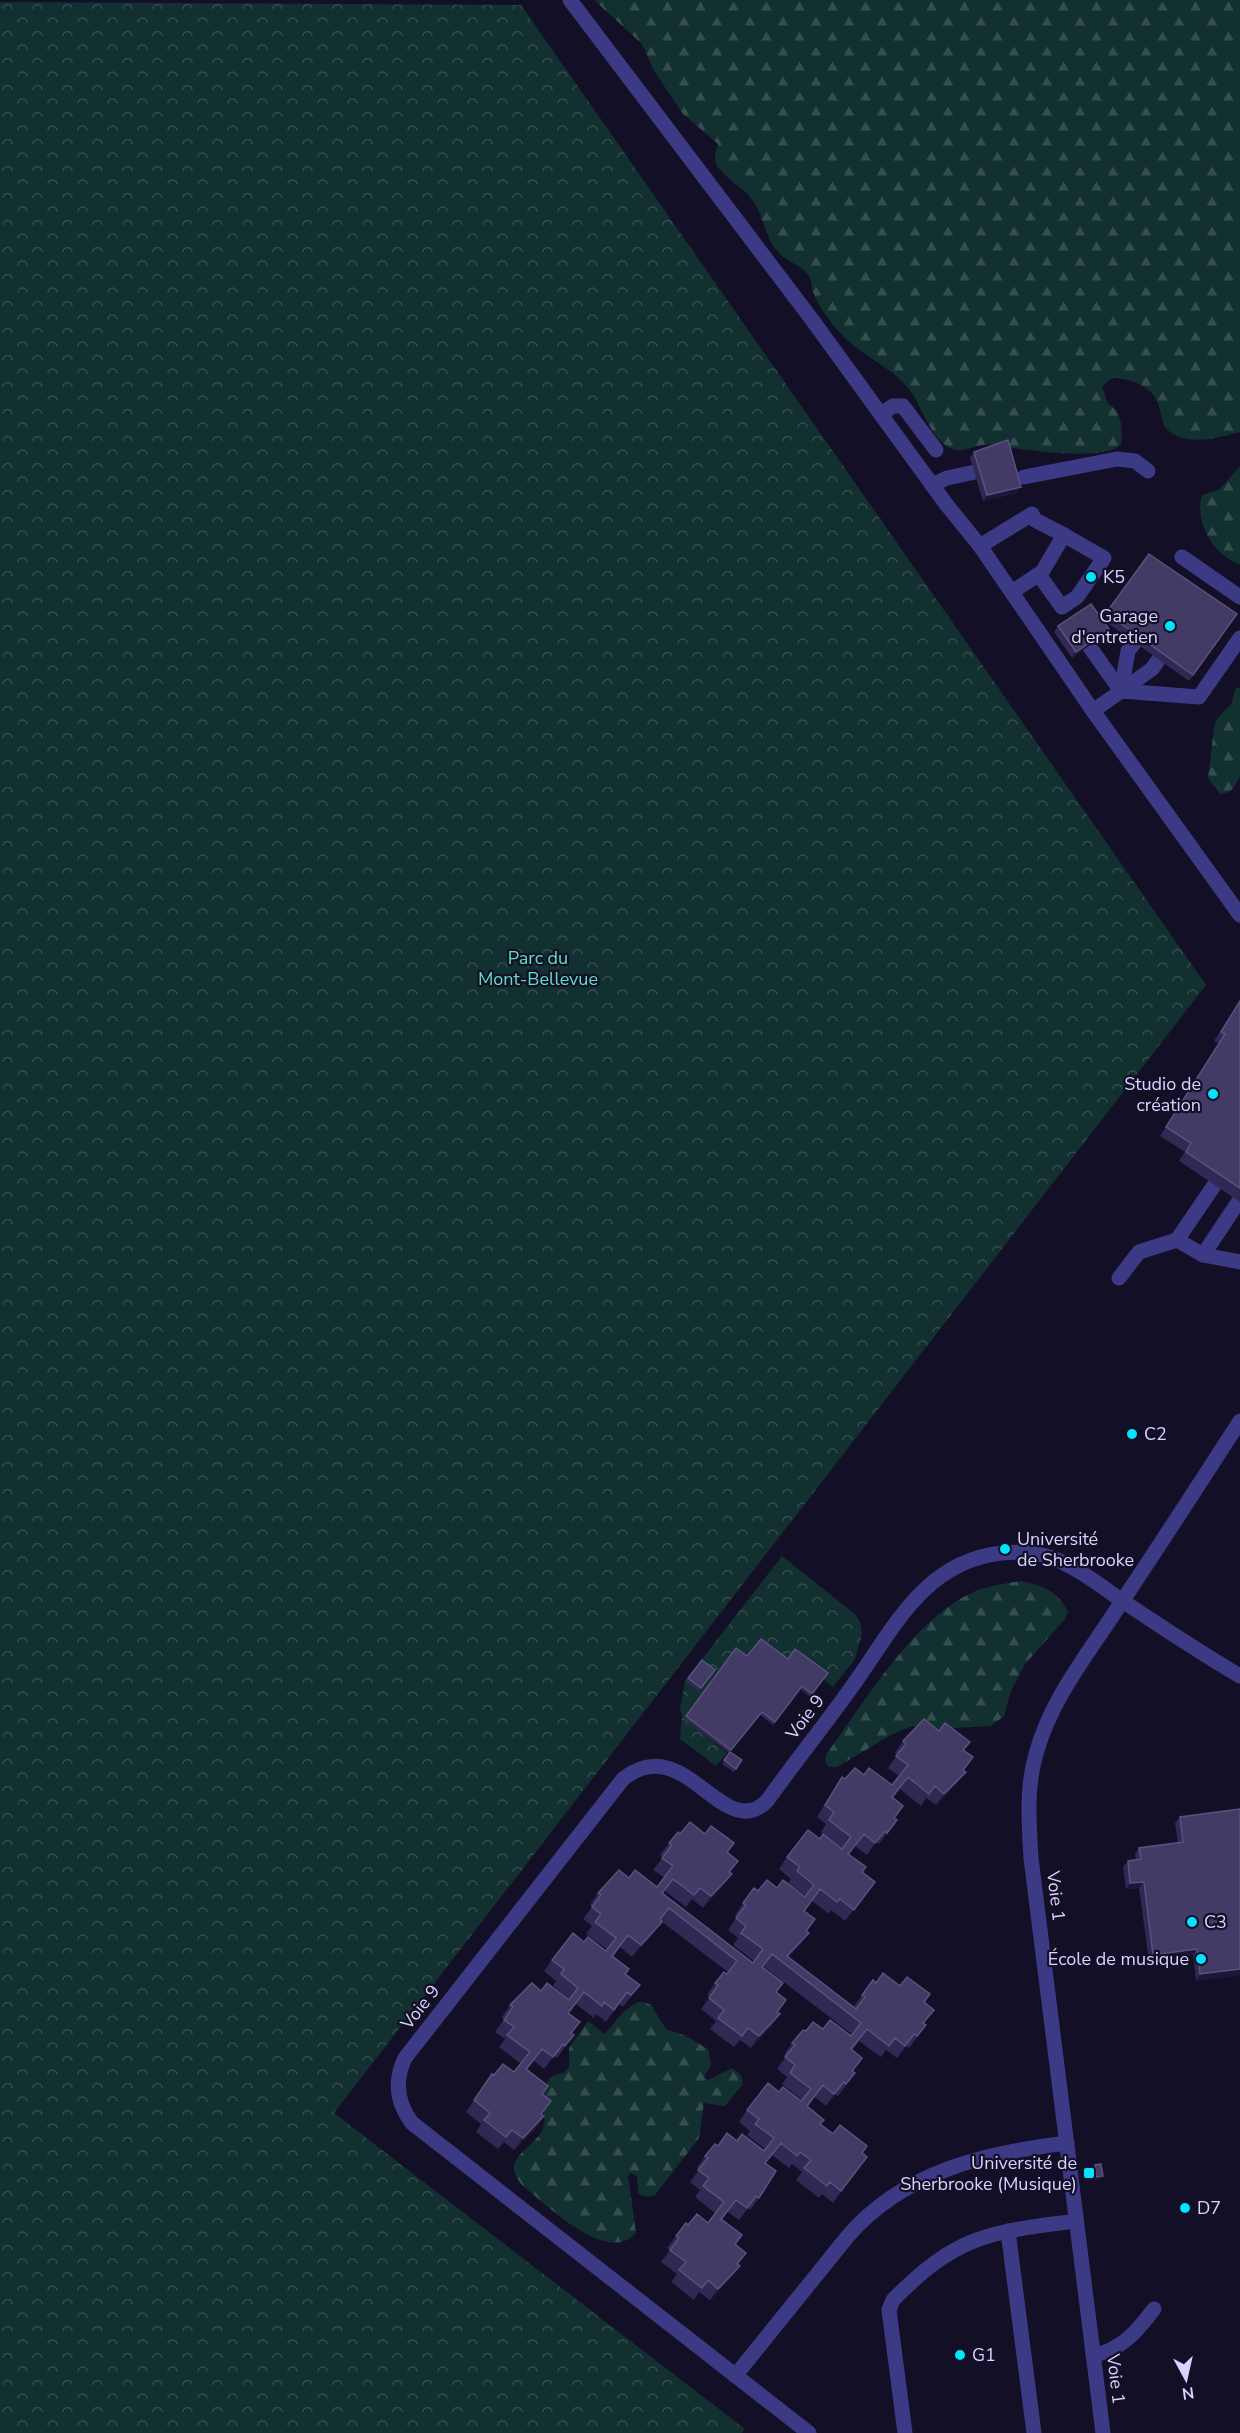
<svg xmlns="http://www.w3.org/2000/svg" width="1240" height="2433" viewBox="0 0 1240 2433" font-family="'Nunito Sans',sans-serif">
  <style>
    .forest { fill: url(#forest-firs) }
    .park { fill: url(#park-crowns) }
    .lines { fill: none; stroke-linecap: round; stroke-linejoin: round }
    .minor { stroke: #3d3a85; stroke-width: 15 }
    .wall { fill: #312854 }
    .shaded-wall { fill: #1d163a }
    .building { fill: #433a66; stroke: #5a527e; stroke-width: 1.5 }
    .poi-dot { fill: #00e5ff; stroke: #130f26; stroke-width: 2 }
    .labels { text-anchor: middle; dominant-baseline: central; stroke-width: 4.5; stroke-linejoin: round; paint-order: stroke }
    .poi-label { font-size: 18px; fill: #d9d4ff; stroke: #130f26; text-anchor: start }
    .park-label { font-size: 18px; fill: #5fe0c0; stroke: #130f26 }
    .street-label { font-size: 18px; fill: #d9d4ff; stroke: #130f26 }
  </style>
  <defs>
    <pattern id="forest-firs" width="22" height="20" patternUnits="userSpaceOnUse" patternTransform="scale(1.5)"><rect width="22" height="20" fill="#12302f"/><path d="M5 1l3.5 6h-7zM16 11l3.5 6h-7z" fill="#344d4e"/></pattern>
    <pattern id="park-crowns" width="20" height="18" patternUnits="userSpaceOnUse" patternTransform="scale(1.5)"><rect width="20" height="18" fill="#12302f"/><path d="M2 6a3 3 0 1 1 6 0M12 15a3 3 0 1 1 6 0" fill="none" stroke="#344d4e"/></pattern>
  </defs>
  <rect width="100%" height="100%" fill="#130f26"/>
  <g class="forest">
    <path d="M594,0H1240V432C1221,437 1194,445 1175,435C1161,428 1163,417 1158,404C1153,386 1129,378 1112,378L1102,386L1108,404C1122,411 1123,429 1121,444C1106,463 1016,449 993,445C976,442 962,458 945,445C927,431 922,405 908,388C891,367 863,356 844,337C832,324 819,309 813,292C811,287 812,279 808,275C802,265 787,262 779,253C764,238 764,213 750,197C741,186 725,178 717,166C713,158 716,151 718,144L683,114L654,71L642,44Z"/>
    <path d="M1240,466V565C1214,555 1194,523 1202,495L1220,489Z"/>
    <path d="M1240,687V776C1235,787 1232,793 1220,794L1208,778L1214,728L1217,719L1232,703L1235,689Z"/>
    <path d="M1021,1581C1044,1586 1057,1590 1068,1612L1065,1619L1025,1664L1011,1691L1004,1716L991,1726L934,1729L921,1725L910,1727L891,1735L837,1767H829L825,1761L826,1755C864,1703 918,1611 981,1589C994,1585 1008,1583 1021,1581Z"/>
    <path d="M638,2002H645L651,2005L666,2029L686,2036L708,2049L711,2065L704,2077L708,2080L732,2068L741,2075L743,2084L725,2106L704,2103L699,2138L655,2195C648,2198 644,2197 638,2193L637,2176L631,2173L628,2176L636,2233C608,2266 547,2205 523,2186C497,2157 535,2150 543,2128C547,2118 542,2110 542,2100C542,2092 546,2085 550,2077L565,2072L569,2067V2048L588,2021L605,2034L624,2011Z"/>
  </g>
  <g class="park">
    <polygon points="0,2 521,5 1206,985 334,2113 745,2429 742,2433 0,2433"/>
    <polygon points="782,1556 855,1614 860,1622 862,1634 855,1659 833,1687 823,1679 825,1676 786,1662 745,1659 684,1718 727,1753 716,1766 680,1739 682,1715 680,1709 685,1681"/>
  </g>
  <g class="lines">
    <g class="minor">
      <polyline points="570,0 813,321 946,504 980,546 1093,711 1240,915"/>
      <polyline points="881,414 893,406 903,406 936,450"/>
      <polyline points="1024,477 1117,459 1135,461 1148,471"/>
      <polyline points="932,485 947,478 975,472"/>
      <polyline points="980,546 1032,514 1035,520 1064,535"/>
      <polyline points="1182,557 1240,597"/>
      <polyline points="1012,592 1042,572 1064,535 1104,558 1077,597 1062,607 1039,575"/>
      <polyline points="1089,646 1121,691 1093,711"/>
      <polyline points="1121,691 1199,697 1240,638"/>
      <polyline points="1121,691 1128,651 1135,642"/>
      <polyline points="1121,691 1152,669 1159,659"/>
      <polyline points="1215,1184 1177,1240 1203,1255 1240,1262"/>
      <polyline points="1203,1255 1239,1201"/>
      <polyline points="1119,1278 1139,1252 1177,1240"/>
      <polyline points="1008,2231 1034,2433"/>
      <path d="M1093,2355C1121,2351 1138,2330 1154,2309"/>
      <path d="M735,2376L848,2236C904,2171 986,2153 1067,2143"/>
      <path d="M809,2433L412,2123C397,2103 394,2081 405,2058L623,1779C685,1729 723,1845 767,1801C794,1763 824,1726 851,1688C893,1630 923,1562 1001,1553C1020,1551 1038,1552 1055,1559C1079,1569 1100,1585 1121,1600C1160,1626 1199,1652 1240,1676"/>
      <path d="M905,2433L889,2310L893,2300C957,2235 989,2232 1076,2221"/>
      <path d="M1103,2433L1031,1858C1029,1823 1026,1788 1036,1754C1050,1702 1084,1659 1113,1615C1156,1551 1198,1486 1240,1421"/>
    </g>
  </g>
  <g class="wall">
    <polygon points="974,452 1017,493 983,501 970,458"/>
    <polygon points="1149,554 1237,614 1189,681 1102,619"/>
    <polygon points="1058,626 1104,635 1072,658 1054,632"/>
    <polygon points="1240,1001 1240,1202 1179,1161 1185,1152 1160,1136 1219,1043 1214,1041"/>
    <polygon points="736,1648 747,1656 788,1659 828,1673 810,1697 800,1689 773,1725 760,1715 729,1753 684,1719"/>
    <polygon points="702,1660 715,1670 698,1691 685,1681"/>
    <polygon points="939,1731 970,1742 964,1750 964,1770 957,1783 936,1805 926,1798 921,1806 900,1789 893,1798 895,1818 897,1820 879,1844 876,1842 867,1855 855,1846 849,1855 862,1872 867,1893 845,1921 831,1910 829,1914 812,1901 804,1911 807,1931 801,1944 789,1957 856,2008 854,2006 862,1995 876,1983 900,1986 924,2002 924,2023 926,2025 909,2048 906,2046 897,2058 886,2050 881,2057 859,2041 852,2050 853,2071 855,2073 838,2096 835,2094 826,2106 815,2097 807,2107 821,2124 867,2157 833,2203 822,2194 819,2198 796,2180 802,2172 792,2164 789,2168 772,2155 766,2163 759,2198 750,2210 748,2208 739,2220 728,2212 722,2220 736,2245 737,2265 740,2266 731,2278 710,2300 699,2292 694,2300 671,2282 677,2274 661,2262 670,2250 667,2248 676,2236 688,2225 708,2223 715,2213 695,2197 700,2190 690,2182 699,2170 697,2168 705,2156 718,2146 737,2141 764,2151 765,2149 747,2135 750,2131 739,2122 747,2110 779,2092 801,2101 802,2100 782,2084 787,2077 777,2069 786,2056 784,2055 792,2043 806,2031 823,2029 851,2036 853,2035 763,1966 762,1967 776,1993 778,2012 772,2026 751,2048 740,2040 734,2047 710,2029 716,2021 701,2009 710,1997 707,1995 715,1983 728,1972 662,1922 654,1933 632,1957 620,1947 613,1957 629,1969 626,1974 640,1985 623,2007 619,2004 606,2022 596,2014 594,2018 576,2004 569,2013 580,2022 572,2033 574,2035 565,2047 557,2058 554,2056 544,2069 534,2061 527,2070 548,2086 542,2094 542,2114 536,2128 514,2150 504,2142 498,2149 476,2132 481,2124 466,2112 492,2074 494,2075 514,2072 521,2064 499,2047 505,2039 495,2032 504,2019 502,2017 510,2005 541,1991 569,2000 569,1999 553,1986 556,1981 544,1971 552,1960 584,1942 606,1951 607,1949 586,1934 592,1926 583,1919 592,1907 590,1905 598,1893 629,1878 657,1887 664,1877 653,1870 663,1857 660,1855 669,1843 680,1834 728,1853 729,1873 732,1874 723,1886 703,1908 692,1899 686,1907 665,1891 663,1894 753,1963 754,1961 733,1945 738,1938 728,1930 737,1917 735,1915 743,1903 758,1891 777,1888 805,1897 806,1896 788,1883 791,1879 779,1869 787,1857 820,1839 842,1849 842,1848 821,1832 826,1824 817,1817 842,1777 845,1779 864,1775 892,1785 899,1776 888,1768 897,1755 895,1753 903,1741"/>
    <polygon points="730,1752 742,1760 734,1772 722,1764"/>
    <polygon points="1180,1817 1240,1975 1196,1981 1193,1955 1149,1961 1139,1888 1126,1889 1123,1867 1128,1861 1136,1860 1135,1854 1139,1848 1178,1843 1175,1823"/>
    <polygon points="1095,2165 1101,2179 1094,2180 1092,2168"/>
  </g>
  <g class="shaded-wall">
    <polygon points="1021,487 1017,493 983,501 987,495"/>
    <polygon points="1109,629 1104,635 1072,658 1076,652"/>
    <polygon points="966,1772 957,1783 936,1805 944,1794"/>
    <polygon points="732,1874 723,1886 703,1908 711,1896"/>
    <polygon points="1144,1882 1139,1888 1126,1889 1130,1883"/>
    <polygon points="662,1922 654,1933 632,1957 641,1945"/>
    <polygon points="809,1933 801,1944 783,1963 787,1956"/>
    <polygon points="1197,1949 1193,1955 1149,1961 1153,1955"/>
    <polygon points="1240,1969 1240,1975 1196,1981 1200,1974"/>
    <polygon points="780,2014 772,2026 751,2048 759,2036"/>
    <polygon points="544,2116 536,2128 514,2150 523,2138"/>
    <polygon points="867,2157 859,2169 833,2203 841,2191"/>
    <polygon points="1103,2176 1101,2179 1094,2180 1096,2177"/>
    <polygon points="740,2266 731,2278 710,2300 718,2289"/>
  </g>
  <g class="building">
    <polygon points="1008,440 1021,487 987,495 974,452"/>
    <polygon points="1149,554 1237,614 1193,675 1106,613"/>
    <polygon points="1091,604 1109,629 1076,652 1058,626"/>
    <polygon points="1240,1001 1240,1188 1186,1152 1191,1143 1166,1127 1225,1034 1221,1032"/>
    <polygon points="761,1639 788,1659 795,1649 828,1673 812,1694 802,1686 775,1722 762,1712 731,1750 686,1716 736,1648 747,1656"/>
    <polygon points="702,1660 715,1670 701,1688 688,1678"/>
    <polygon points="924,1719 939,1731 945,1723 970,1742 963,1750 973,1757 963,1770 966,1772 944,1794 935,1786 929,1794 908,1777 892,1797 903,1806 894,1818 897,1820 887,1833 885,1831 875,1843 864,1834 848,1854 866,1867 862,1872 875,1882 854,1910 840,1899 837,1902 820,1889 804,1911 815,1919 806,1931 809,1933 787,1956 856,2009 865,1997 862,1995 873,1980 876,1983 883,1973 900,1986 907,1977 930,1994 924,2002 934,2010 923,2023 926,2025 917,2036 914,2034 905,2046 895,2038 889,2046 867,2029 851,2049 862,2058 852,2071 855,2073 846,2084 844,2082 834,2094 823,2085 807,2106 824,2120 820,2124 833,2134 840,2125 867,2146 862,2153 867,2157 841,2191 830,2182 827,2186 804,2168 811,2160 800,2152 797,2156 781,2143 765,2163 776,2171 759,2198 756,2196 747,2208 736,2200 721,2219 742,2235 735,2244 746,2253 737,2264 740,2266 718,2289 708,2280 702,2288 679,2270 686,2262 670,2250 679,2238 676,2236 686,2223 688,2225 697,2214 708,2223 724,2202 703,2186 709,2178 698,2170 708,2158 705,2156 715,2144 718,2146 727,2133 737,2141 742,2134 764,2151 774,2138 755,2124 759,2119 747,2110 768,2083 779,2092 783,2087 801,2101 811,2089 790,2073 795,2065 785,2057 795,2045 792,2043 803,2030 806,2031 813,2022 823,2029 830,2020 851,2036 861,2023 772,1954 762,1967 783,1983 776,1992 786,2000 777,2012 780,2014 759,2036 748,2028 742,2036 718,2018 724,2010 709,1998 718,1985 715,1983 724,1972 727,1974 737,1961 669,1908 660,1919 662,1922 641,1945 628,1935 612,1956 629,1969 625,1974 640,1985 631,1995 627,1992 614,2010 604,2002 602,2006 584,1992 568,2013 580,2022 571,2033 574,2035 565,2046 563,2044 553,2057 542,2049 526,2069 548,2086 542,2094 551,2101 541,2114 544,2116 523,2138 512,2130 506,2137 484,2120 490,2113 474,2100 492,2074 494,2075 503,2064 514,2072 530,2052 507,2035 514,2027 504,2020 513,2007 510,2005 532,1983 541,1991 547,1983 569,2000 578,1988 561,1974 564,1969 552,1960 573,1933 584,1942 588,1937 606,1951 616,1938 595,1922 601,1914 592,1907 601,1895 598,1893 619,1870 629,1878 635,1870 657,1887 673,1866 662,1858 672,1845 669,1843 678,1832 680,1834 690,1822 705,1834 711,1826 734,1843 727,1852 738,1861 729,1872 732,1874 711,1896 700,1888 694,1895 673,1879 662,1893 753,1963 763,1949 741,1933 746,1926 736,1918 746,1905 743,1903 754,1888 758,1891 767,1880 777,1888 783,1880 805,1897 814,1885 797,1871 800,1867 787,1857 808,1830 820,1839 823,1834 842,1849 851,1837 829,1820 834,1812 825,1805 842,1777 845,1779 855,1768 864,1775 869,1768 892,1785 908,1765 896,1756 906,1744 903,1741"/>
    <polygon points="730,1752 742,1760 736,1769 724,1760"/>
    <polygon points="1240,1809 1240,1969 1200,1974 1197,1949 1153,1955 1144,1882 1130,1883 1128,1861 1141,1859 1139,1848 1183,1842 1180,1817"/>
    <polygon points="1101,2164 1103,2176 1096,2177 1095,2165"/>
  </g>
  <g class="poi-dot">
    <circle cx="1091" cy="577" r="6"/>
    <circle cx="1170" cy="626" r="6"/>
    <circle cx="1213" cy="1094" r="6"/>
    <circle cx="1132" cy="1434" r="6"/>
    <circle cx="1005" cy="1549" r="6"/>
    <circle cx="1192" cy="1922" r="6"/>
    <circle cx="1201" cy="1959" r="6"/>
    <rect x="1083" y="2167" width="12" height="12" rx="3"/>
    <circle cx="1185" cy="2208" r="6"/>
    <circle cx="960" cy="2355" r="6"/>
  </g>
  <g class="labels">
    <g class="poi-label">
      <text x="1103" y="577">K5</text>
      <text x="1158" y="616" text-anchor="end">Garage<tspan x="1158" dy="21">d'entretien</tspan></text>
      <text x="1201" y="1084" text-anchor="end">Studio de<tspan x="1201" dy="21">création</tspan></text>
      <text x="1144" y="1434">C2</text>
      <text x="1017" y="1539">Université<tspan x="1017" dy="21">de Sherbrooke</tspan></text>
      <text x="1204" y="1922">C3</text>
      <text x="1189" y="1959" text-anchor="end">École de musique</text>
      <text x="1077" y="2163" text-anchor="end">Université de<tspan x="1077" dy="21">Sherbrooke (Musique)</tspan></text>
      <text x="1197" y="2208">D7</text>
      <text x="972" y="2355">G1</text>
    </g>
    <g class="park-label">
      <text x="538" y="958">Parc du<tspan x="538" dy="21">Mont-Bellevue</tspan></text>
    </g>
    <g class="street-label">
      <text transform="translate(805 1717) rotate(-53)">Voie 9</text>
      <text transform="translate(1056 1896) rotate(83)">Voie 1</text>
      <text transform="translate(420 2007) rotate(-52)">Voie 9</text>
      <text transform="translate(1116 2379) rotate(83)">Voie 1</text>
    </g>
  </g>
  <g transform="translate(1186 2379) rotate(172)" stroke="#130f26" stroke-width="4.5" paint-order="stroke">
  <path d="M0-4.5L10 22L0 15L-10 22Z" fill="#d9d4ff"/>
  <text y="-9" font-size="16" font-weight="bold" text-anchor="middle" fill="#d9d4ff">N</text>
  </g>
</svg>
